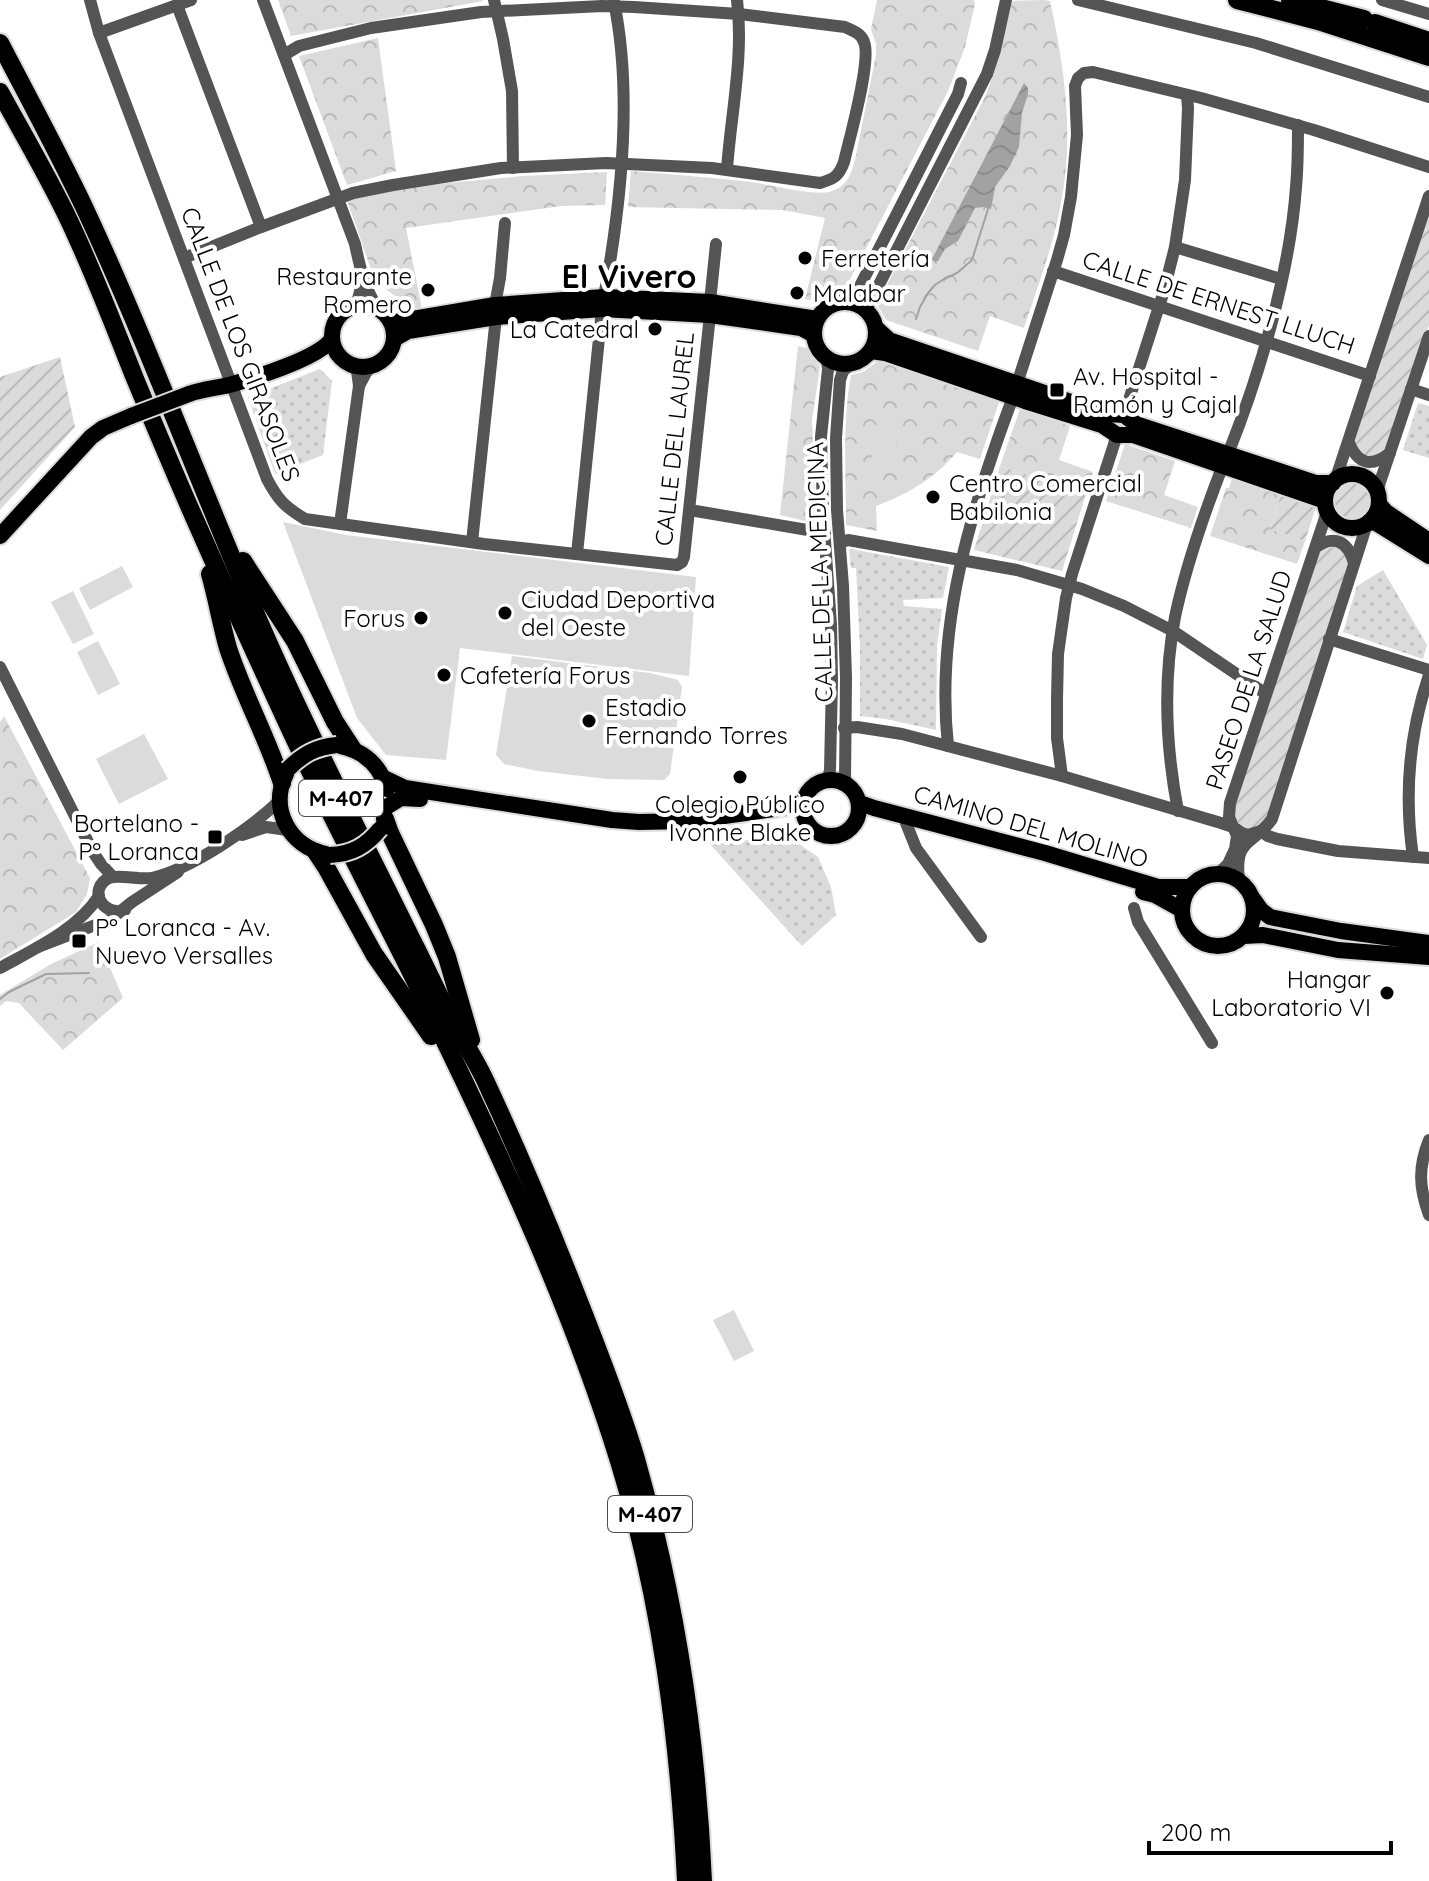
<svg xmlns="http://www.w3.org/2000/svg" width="1429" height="1881" viewBox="0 0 1429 1881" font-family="Quicksand,sans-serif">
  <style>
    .grass { fill: url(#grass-dots) }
    .park { fill: url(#park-crowns) }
    .garden { fill: url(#garden-furrows) }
    .pitch { fill: #dbdbdb }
    .water { fill: url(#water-waves) }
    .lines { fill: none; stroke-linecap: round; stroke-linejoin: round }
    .stream { stroke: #a2a2a2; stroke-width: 2 }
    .major-casing { stroke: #dbdbdb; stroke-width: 20 }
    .highway-casing { stroke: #dbdbdb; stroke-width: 22 }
    .minor { stroke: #545454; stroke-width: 12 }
    .major { stroke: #000; stroke-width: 16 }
    .highway { stroke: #000; stroke-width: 18 }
    .major-bridge-casing { stroke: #dbdbdb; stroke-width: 20; stroke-linecap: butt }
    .major-bridge { stroke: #000; stroke-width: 16 }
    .poi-dot { fill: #000; stroke: #fff; stroke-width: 3 }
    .labels { text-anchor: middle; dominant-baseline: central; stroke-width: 8; stroke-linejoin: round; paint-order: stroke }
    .shield { fill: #fff; stroke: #4c4c4c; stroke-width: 2 }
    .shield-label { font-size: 22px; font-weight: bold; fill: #000 }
    .poi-label { font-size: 24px; fill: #000; stroke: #fff; text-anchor: start }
    .street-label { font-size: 24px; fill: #000; stroke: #fff }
    .district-label { font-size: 32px; font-weight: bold; fill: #000; stroke: #fff }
  </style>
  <defs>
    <pattern id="grass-dots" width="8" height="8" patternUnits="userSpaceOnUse" patternTransform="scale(2)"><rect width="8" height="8" fill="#dbdbdb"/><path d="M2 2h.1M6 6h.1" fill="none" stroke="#bababa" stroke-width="1.8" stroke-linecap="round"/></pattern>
    <pattern id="park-crowns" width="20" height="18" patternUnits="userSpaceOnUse" patternTransform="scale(2)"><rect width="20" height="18" fill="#dbdbdb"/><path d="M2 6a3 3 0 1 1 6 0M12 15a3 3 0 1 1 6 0" fill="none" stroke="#bababa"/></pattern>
    <pattern id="garden-furrows" width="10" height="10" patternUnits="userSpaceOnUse" patternTransform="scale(2)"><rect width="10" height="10" fill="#dbdbdb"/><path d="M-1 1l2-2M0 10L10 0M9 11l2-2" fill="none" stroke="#bababa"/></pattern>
    <pattern id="water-waves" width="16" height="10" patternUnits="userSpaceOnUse" patternTransform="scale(2)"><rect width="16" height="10" fill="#a2a2a2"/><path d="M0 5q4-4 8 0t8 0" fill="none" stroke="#8a8a8a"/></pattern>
  </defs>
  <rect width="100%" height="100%" fill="#fff"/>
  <g class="grass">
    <polygon points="320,369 332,381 323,455 275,474 248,397"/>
    <polygon points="1418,403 1429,406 1429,458 1403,450"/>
    <polygon points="851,549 949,567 943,598 903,600 904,606 942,609 937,646 936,730 886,719 860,716 860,649 856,568 851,568 849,550"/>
    <polygon points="1383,570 1427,645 1423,659 1343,632 1357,586"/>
    <polygon points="790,838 818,857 831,887 836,915 802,946 708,842"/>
  </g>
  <g class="park">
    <polygon points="278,0 483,0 483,1 291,36"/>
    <path d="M877,0H974L975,4L965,47L948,91L847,285C834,286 822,289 814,301L805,299L825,218L782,210L628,207L631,171C668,174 706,177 743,181C764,183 811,196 829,192C846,188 851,175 855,160L876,55V44L871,29Z"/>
    <path d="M1043,0L1050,1C1064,65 1074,132 1062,197C1055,242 1038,285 1024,328L990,316L978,351L886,320L877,304L986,95L997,64L1012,1Z"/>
    <polygon points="378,38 396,171 347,185 299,56"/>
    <polygon points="607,172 605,205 561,206 406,228 422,309 415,311 375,281 347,200 416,186 523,176"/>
    <polygon points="798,346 807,348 820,367 812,420 815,497 814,523 780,515"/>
    <path d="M878,361L999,402L980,459L957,452C935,478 908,494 876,506L877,531L846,525C846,475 842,425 851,375L863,372Z"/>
    <polygon points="1020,409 1070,426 1059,460 1093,472 1086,494 1000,466"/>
    <polygon points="1125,444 1175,461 1164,495 1198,507 1191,528 1106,501"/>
    <polygon points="1232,479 1281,495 1270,529 1305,541 1297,564 1210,536 1226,488 1229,488"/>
    <polygon points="4,716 90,878 87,894 76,912 0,959 0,722"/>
    <polygon points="99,942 123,998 63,1050 19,1003 6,1001 0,1006 0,995 51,964"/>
  </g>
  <g class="garden">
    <polygon points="1429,210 1429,325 1387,451 1382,458 1360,455 1353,438"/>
    <polygon points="60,357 75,427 0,510 0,377"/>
    <polygon points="1000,466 1086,494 1062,571 974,550"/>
    <circle cx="1352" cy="501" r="26"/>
    <polygon points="1281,495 1316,507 1305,541 1270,529"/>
    <path d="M1342,546L1350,565L1266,822L1251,830C1237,825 1234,820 1233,805L1318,549Z"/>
  </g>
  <g class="pitch">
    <polygon points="896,424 897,462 872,463 870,425"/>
    <polygon points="283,522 346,535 696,577 689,676 460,648 446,760 386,755 357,718"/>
    <polygon points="122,566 133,587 90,610 79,588"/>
    <polygon points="73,591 94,634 73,644 51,602"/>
    <polygon points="98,641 120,684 98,695 77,652"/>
    <polygon points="512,656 650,673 678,680 682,687 670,774 664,780 607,779 538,771 504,764 496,755"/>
    <polygon points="144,734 168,779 119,804 96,759"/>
    <polygon points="734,1310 754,1351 734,1361 713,1320"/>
  </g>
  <polygon class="water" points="1024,83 1028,88 1028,94 1022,113 1019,147 1010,166 995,187 991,209 983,207 975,208 958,241 945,249 938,261 934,262 932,259"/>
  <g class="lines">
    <g class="stream">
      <polyline points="916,319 920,307 928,293 935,285 944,279 957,273 972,260 988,209"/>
      <polyline points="0,999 9,992 46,974 89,973"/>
    </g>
    <defs>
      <g id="major">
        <circle cx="845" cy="333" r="31"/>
        <circle cx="363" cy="336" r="31"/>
        <polyline points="390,320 395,322 495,305 604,297 710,302 817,319"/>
        <polyline points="876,328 889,340 1106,414 1124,415 1136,424 1316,483 1333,483"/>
        <polyline points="394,339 408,331 496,317 602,309 710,315 801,328 814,335"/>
        <polyline points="871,351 885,353 1025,401 1102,425 1117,435 1133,435 1325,501"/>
        <path d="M189,394C203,389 218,388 233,384C257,377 319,358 332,339"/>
        <circle cx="1352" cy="501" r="27"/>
        <polyline points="1379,504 1386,512 1429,541"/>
        <polyline points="1369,522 1376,523 1429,556"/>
        <polyline points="0,536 91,437 103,428 131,416"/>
        <path d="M340,746C364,751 380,765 387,789"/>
        <path d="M286,774C269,809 289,846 326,854"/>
        <polyline points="384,778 405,788 612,820 639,822 689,821 802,805"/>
        <circle cx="831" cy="808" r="28"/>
        <polyline points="860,803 874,808 1045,853 1158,887 1190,887"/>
        <polyline points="388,806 401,798 420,799"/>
        <circle cx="1218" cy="910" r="36"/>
        <polyline points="1143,892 1155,895 1182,910"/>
        <polyline points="1254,900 1261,910 1270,917 1341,931 1429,943"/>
        <polyline points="1244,936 1263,935 1338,950 1429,957"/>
      </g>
      <g id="highway">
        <polyline points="1237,0 1318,21 1429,57"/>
        <polyline points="1290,0 1364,19"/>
        <polyline points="1375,23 1429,41"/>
        <path d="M0,43C29,99 59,154 86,211C159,368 216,531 289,688C328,772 370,855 411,938C425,965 437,992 451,1019C462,1039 475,1059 485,1080C520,1155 552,1232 582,1309C601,1358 621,1408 636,1459C675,1597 697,1738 703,1881"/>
        <path d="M0,92C22,132 45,171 65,212C92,267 113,324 136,381C156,429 176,477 197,524C227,592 258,660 289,727C337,830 391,930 440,1031C508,1171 573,1313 619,1461C661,1598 679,1739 686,1881"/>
        <polyline points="243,561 295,641 335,722 352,748"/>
        <path d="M210,574C217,598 221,624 228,648C243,694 267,737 282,783"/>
        <polyline points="385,819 390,833 434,925 447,957 471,1040"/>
        <polyline points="316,852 326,867 374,954 431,1036"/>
      </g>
    </defs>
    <use href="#major" class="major-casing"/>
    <use href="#highway" class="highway-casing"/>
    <g class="minor">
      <path d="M90,0L99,33L267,479C278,500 285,507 305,519L484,544L677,565L682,562L684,557L710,315"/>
      <path d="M263,0L355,244C360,267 364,288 378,308"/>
      <polyline points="494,0 503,39 512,91 513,168"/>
      <polyline points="1078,0 1256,43 1429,97"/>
      <polyline points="1382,0 1429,14"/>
      <polyline points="177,5 261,227"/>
      <polyline points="99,33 191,0"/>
      <path d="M727,169C731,113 744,56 737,0"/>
      <polyline points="1175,247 1281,279"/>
      <path d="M184,258L261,227L353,193L393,185L501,168L606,163L712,168L820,183C834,179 839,176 844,162C849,140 872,60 864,42C861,33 853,31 845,27L739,14L634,7L602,6L481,12L371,28L299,46L284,55"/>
      <polyline points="1053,271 1370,376"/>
      <path d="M604,297C621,205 633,94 614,2"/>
      <polyline points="710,302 716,244"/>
      <polyline points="847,302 857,292 958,94 961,83"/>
      <polyline points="495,305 500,278 505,223"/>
      <polyline points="354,306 358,299 363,280"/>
      <polyline points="866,310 987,74 995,50 1006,0"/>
      <polyline points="827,359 828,369 821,437 823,513 831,625 832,680 830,770 828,779"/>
      <polyline points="352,366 357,371 359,386"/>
      <polyline points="1017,384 1057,260 1064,235 1071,197 1077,135 1075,86 1078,78 1084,73 1093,72 1201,98 1314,130 1429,167"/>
      <polyline points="1411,389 1429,395"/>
      <polyline points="1124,415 1163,294 1175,247 1185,180 1188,108 1187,95"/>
      <path d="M1349,443C1358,464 1371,468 1390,453"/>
      <path d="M1228,454C1260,374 1290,272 1296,187C1298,166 1298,146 1298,125"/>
      <polyline points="1335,481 1429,196"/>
      <polyline points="1377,491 1429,336"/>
      <polyline points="690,510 825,533"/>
      <polyline points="340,524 359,386 367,371 372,366"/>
      <polyline points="472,542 496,317"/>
      <polyline points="840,543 848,540 1017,570 1082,589 1124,606 1173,631 1266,694"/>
      <path d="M1316,547C1335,534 1348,542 1354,563"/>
      <polyline points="577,554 602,309"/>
      <polyline points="1329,639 1429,670"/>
      <polyline points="0,667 93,852 101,864 113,877"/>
      <polyline points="844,728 857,727 902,734 1062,776 1221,823 1233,827 1242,833 1248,835 1261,831 1268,836 1277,839 1338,851 1429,858"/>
      <path d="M948,746C935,625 971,509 1013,397"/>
      <polyline points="1062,776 1057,738 1057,700 1058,654 1066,598 1072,574 1117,435"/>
      <polyline points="845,782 846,678 843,586 837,510 836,438 840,380 843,371 851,364"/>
      <path d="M1178,811C1166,748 1163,680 1175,617C1186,565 1204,514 1223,465"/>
      <polyline points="906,823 916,848 981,937"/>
      <polyline points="242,835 266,827 288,830"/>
      <path d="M1413,857C1404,795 1409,734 1429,675"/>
      <polyline points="1219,873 1228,864 1235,849 1237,836 1229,817 1230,803 1327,512"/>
      <path d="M1239,880C1234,837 1253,846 1272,819L1367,524"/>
      <polyline points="1134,908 1138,922 1212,1043"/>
      <path d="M125,910C101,917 88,888 109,878C118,874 139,880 152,878C191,869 250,829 279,801"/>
      <polyline points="38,947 111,919 132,902 178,872"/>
      <path d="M0,968C34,949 77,930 99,896"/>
      <path d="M1429,1140C1418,1167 1419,1188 1429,1215"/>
    </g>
    <use href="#major" class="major"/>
    <use href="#highway" class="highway"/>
    <defs>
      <g id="major-bridge">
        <polyline points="131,416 189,394"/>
        <path d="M288,769C303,754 316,747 337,745"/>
        <path d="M330,855C352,854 366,846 380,829"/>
      </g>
    </defs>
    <use href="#major-bridge" class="major-bridge-casing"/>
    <use href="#major-bridge" class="major-bridge"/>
  </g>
  <g class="poi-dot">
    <circle cx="805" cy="258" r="8"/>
    <circle cx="428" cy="290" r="8"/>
    <circle cx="797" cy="293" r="8"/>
    <circle cx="655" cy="329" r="8"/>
    <rect x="1049" y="382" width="16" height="16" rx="4"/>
    <circle cx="933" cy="497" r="8"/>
    <circle cx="505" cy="613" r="8"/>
    <circle cx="421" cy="618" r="8"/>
    <circle cx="444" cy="675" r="8"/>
    <circle cx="589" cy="721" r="8"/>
    <circle cx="740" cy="777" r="8"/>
    <rect x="207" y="829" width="16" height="16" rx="4"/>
    <rect x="71" y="933" width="16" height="16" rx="4"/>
    <circle cx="1387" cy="993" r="8"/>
  </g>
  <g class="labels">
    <g class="shield">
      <rect x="299" y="780" width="84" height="36" rx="6"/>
      <rect x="608" y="1496" width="84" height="36" rx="6"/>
    </g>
    <g class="shield-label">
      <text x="341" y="798">M-407</text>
      <text x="650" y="1514">M-407</text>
    </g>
    <g class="poi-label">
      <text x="821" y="258">Ferretería</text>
      <text x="412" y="276" text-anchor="end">Restaurante<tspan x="412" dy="28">Romero</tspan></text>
      <text x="813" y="293">Malabar</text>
      <text x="639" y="329" text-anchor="end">La Catedral</text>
      <text x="1073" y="376">Av. Hospital -<tspan x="1073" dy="28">Ramón y Cajal</tspan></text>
      <text x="949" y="483">Centro Comercial<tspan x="949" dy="28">Babilonia</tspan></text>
      <text x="521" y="599">Ciudad Deportiva<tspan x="521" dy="28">del Oeste</tspan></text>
      <text x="405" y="618" text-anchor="end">Forus</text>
      <text x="460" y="675">Cafetería Forus</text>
      <text x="605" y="707">Estadio<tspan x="605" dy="28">Fernando Torres</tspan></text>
      <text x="740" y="804" text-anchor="middle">Colegio Público<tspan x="740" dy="28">Ivonne Blake</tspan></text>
      <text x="199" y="823" text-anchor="end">Bortelano -<tspan x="199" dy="28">Pº Loranca</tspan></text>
      <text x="95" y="927">Pº Loranca - Av.<tspan x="95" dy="28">Nuevo Versalles</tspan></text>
      <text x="1371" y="979" text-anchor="end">Hangar<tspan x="1371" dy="28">Laboratorio VI</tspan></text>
    </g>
    <g class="street-label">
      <text transform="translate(1219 302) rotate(18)">CALLE DE ERNEST LLUCH</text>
      <text transform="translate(241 344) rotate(69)">CALLE DE LOS GIRASOLES</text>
      <text transform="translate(674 439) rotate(-84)">CALLE DEL LAUREL</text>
      <text transform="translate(819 572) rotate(-92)">CALLE DE LA MEDICINA</text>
      <text transform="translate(1248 680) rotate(-72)">PASEO DE LA SALUD</text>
      <text transform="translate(1031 826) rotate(16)">CAMINO DEL MOLINO</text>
    </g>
    <g class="district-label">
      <text x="629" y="276">El Vivero</text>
    </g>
  </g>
  <path d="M1149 1841v12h242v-12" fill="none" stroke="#000000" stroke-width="4"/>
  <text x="1161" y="1841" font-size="24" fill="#000000" stroke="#ffffff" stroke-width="6" paint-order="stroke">200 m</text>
</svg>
